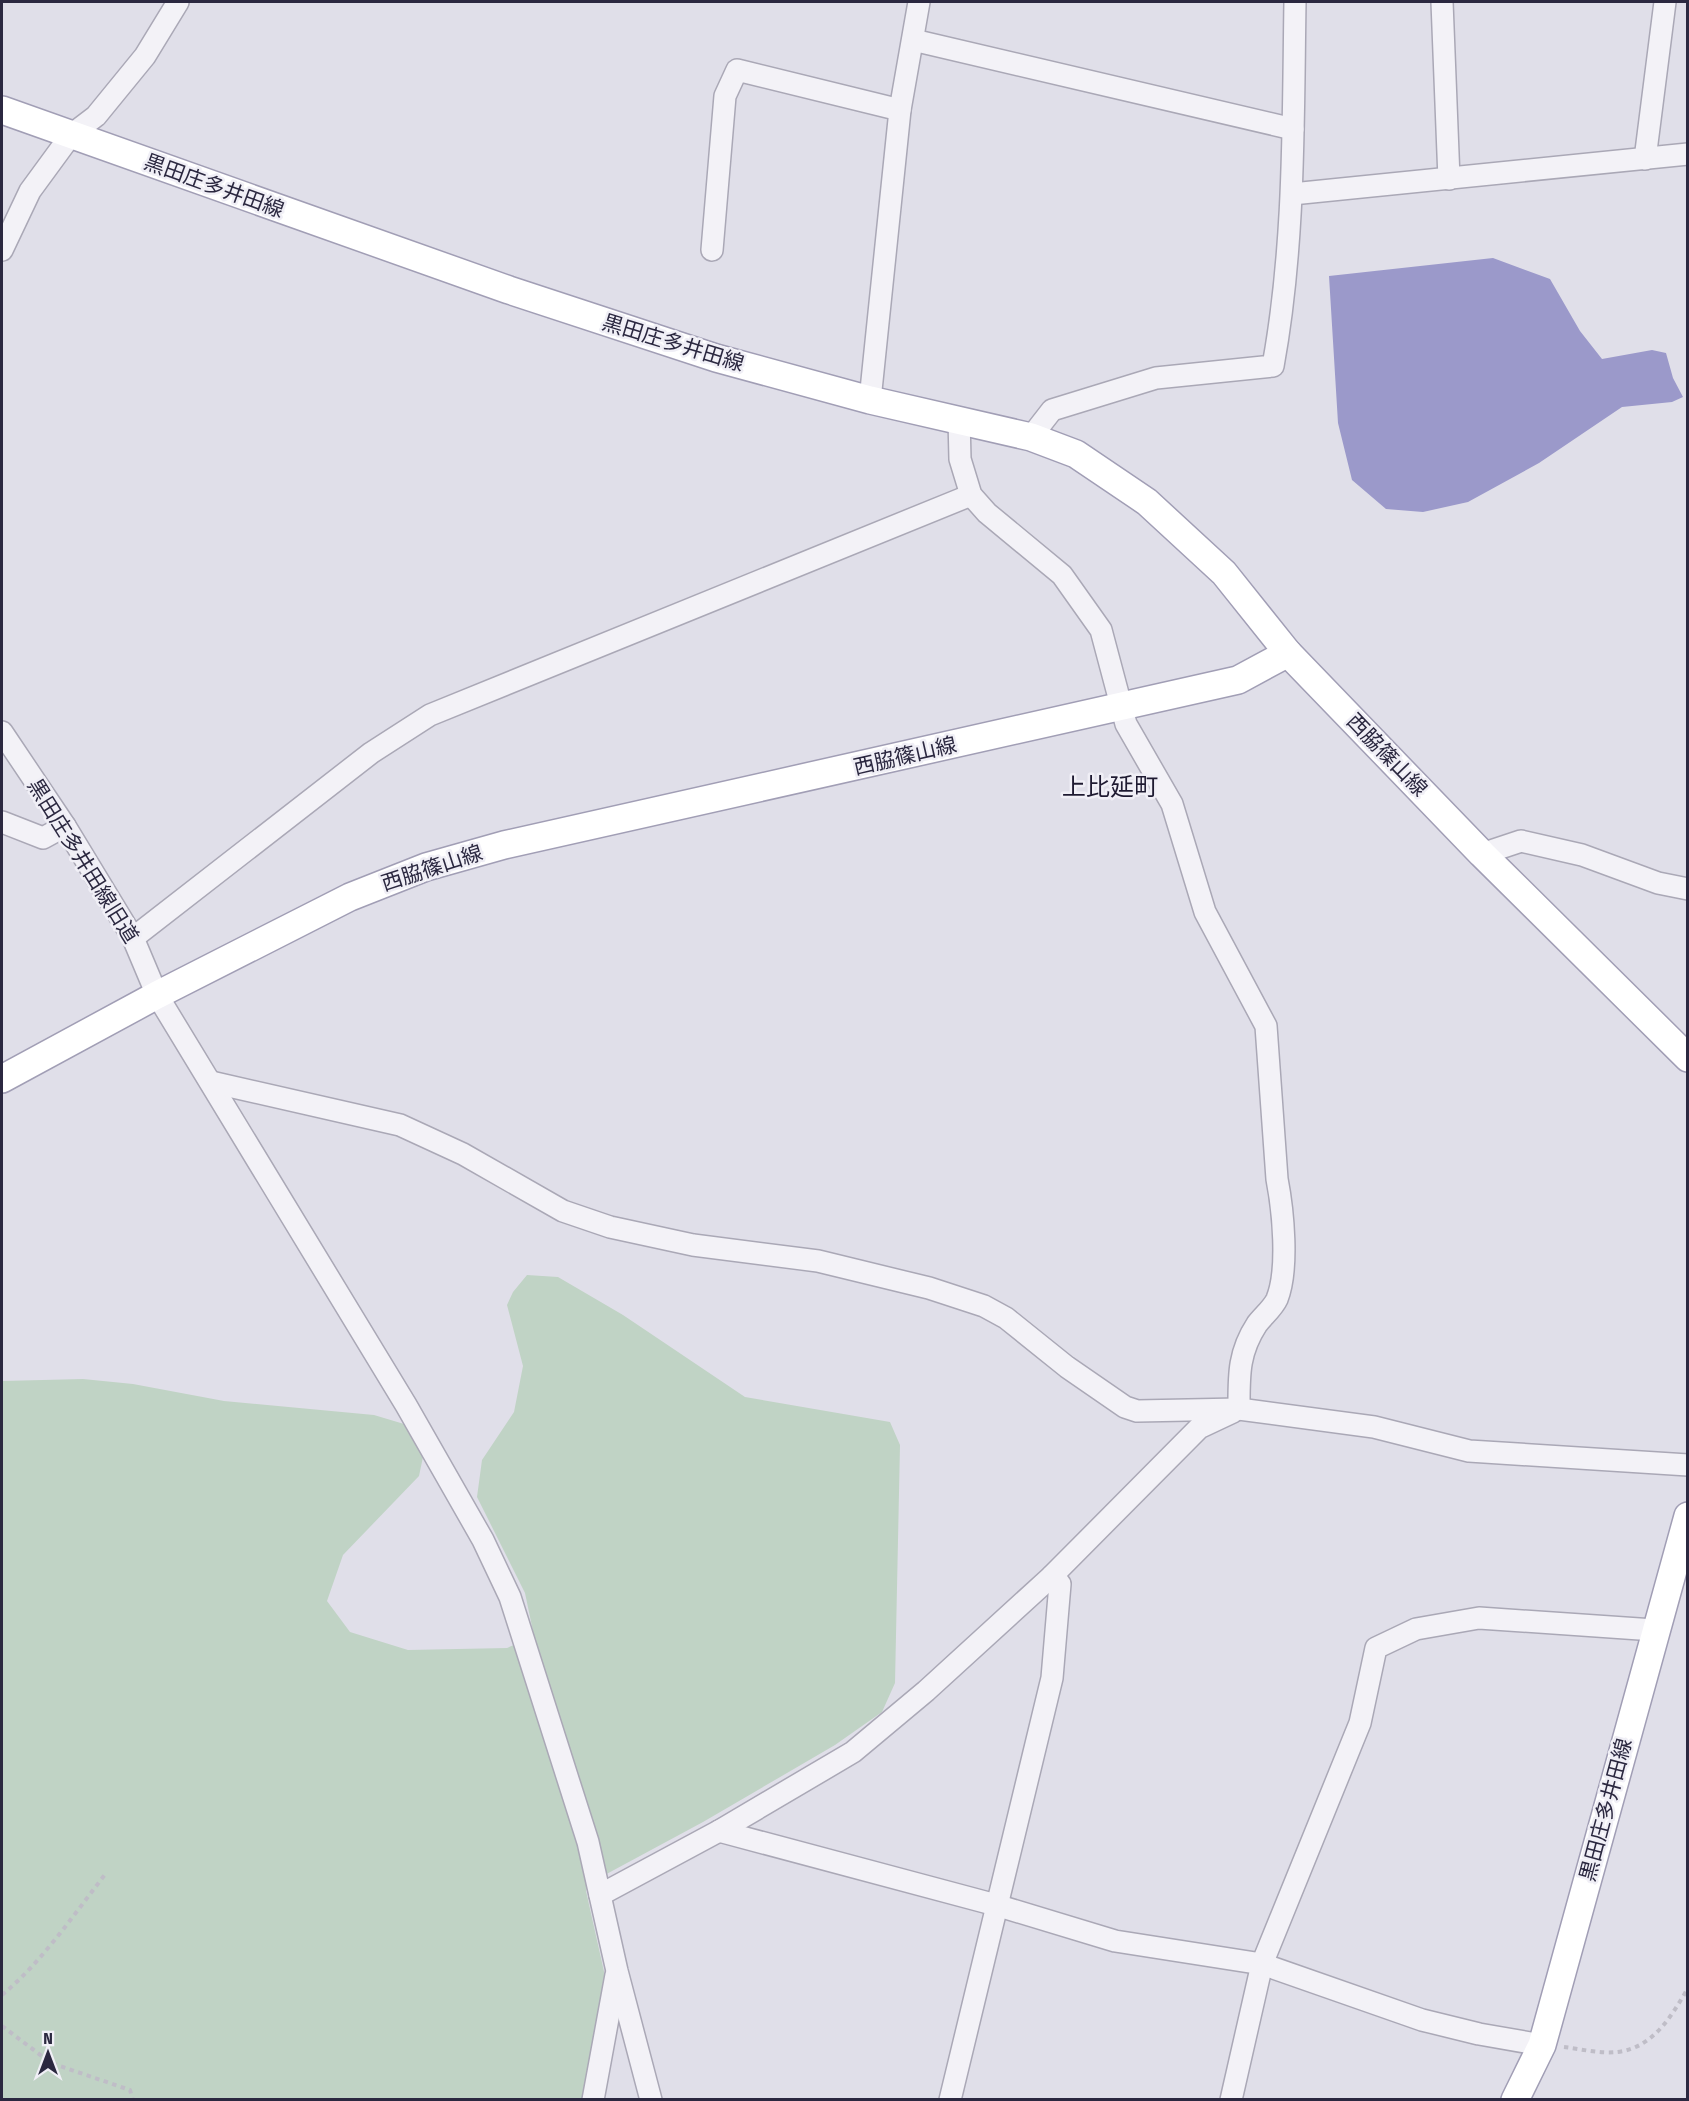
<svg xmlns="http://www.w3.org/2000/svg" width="1689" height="2101" viewBox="0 0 1689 2101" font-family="'Fira Sans Condensed','Noto Sans JP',sans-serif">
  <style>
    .green { fill: #c0d3c5 }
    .water { fill: #9b99ca }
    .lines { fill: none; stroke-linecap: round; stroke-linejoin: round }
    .minor-casing { stroke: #aaa8b6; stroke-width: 24 }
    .major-casing { stroke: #a19eb5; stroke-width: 30 }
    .path { stroke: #bfbdc7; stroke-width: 4; stroke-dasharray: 4.5 4.5; stroke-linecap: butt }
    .minor { stroke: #f3f2f7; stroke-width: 21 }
    .major { stroke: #fff; stroke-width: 27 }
    .labels { text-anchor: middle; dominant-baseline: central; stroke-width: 5; stroke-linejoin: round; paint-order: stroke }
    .street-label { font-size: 21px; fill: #2b2840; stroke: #f0eff6 }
    .quarter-label { font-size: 24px; fill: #1e1a31; stroke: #f0eff6 }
  </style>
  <rect width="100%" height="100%" fill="#e0dfe9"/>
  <polygon class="green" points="527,1275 558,1277 623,1315 745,1397 890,1422 900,1445 895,1683 882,1712 835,1745 703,1822 588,1884 586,1891 605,1976 586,2099 2,2100 2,1381 83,1379 133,1384 224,1401 374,1415 404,1424 423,1457 419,1476 343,1555 327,1601 350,1632 408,1650 507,1648 534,1636 525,1593 477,1497 482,1460 514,1412 523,1366 507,1305 513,1292"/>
  <polygon class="water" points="1493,258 1550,279 1580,331 1602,359 1652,350 1666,353 1673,378 1683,397 1672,402 1622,407 1539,463 1468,502 1423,512 1386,509 1352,480 1338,423 1329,276"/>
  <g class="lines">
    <defs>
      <g id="minor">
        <polyline points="1442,2 1449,179"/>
        <polyline points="913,40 1293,129"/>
        <polyline points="1645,159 1665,2"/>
        <polyline points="1292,194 1688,154"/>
        <polyline points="2,250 30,191 71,135 96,116 145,56 178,2"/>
        <polyline points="712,250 725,96 737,70 900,110"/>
        <polyline points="870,400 900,110 919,2"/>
        <path d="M959,419L960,459L971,495L987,513L1062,575L1101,630L1126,724L1172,804L1205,912L1266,1026L1277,1179C1283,1210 1289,1269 1277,1299C1273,1308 1263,1316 1257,1324C1238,1353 1239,1376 1239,1409"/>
        <path d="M1031,437L1052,410L1156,378L1273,366C1295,246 1293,123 1295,2"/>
        <polyline points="2,732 65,826 133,938 157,995 406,1405 483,1540 510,1597 588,1842 617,1971 651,2100"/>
        <polyline points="2,822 43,838 65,826"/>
        <polyline points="1482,854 1521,841 1582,855 1658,883 1688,889"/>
        <polyline points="133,938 371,753 430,715 971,495"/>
        <polyline points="211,1082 400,1125 463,1154 563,1211 610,1227 693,1245 818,1261 929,1288 984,1306 1006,1318 1067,1367 1125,1407 1137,1411 1239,1409 1374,1427 1469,1451 1688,1465"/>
        <polyline points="719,1831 996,1905 1115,1941 1262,1964 1422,2020 1479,2034 1542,2045"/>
        <polyline points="600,1895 719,1831 853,1752 926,1691 1052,1576 1199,1428 1233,1412"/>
        <polyline points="593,2100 616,1975"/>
        <polyline points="950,2100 1052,1678 1060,1584 1052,1576"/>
        <polyline points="1231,2100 1262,1964 1360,1723 1376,1648 1416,1629 1479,1618 1654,1630"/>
      </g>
      <g id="major">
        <polyline points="2,110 509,290 716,358 870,400 1031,437 1076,454 1147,502 1224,573 1288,653 1482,854 1688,1058"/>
        <polyline points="2,1079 157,995 350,897 426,867 504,845 1238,680 1288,653"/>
        <polyline points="1515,2100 1542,2045 1688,1516"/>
      </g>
    </defs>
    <use href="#minor" class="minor-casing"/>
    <use href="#major" class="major-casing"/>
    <g class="path">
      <path d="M2,1995C43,1961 74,1914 107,1872"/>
      <polyline points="2,2026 51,2063 130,2090 133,2100"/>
      <path d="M1564,2047C1580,2049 1601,2054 1617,2052C1653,2048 1671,2017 1688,1988"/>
    </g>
    <use href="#minor" class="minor"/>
    <use href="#major" class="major"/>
  </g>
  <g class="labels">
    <g class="street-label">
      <text transform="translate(214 186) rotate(20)">黒田庄多井田線</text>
      <text transform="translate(673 343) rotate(17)">黒田庄多井田線</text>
      <text transform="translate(1387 755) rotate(46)">西脇篠山線</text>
      <text transform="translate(905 756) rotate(-13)">西脇篠山線</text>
      <text transform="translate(83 861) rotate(58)">黒田庄多井田線旧道</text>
      <text transform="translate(432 868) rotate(-18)">西脇篠山線</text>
      <text transform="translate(1606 1810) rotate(-75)">黒田庄多井田線</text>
    </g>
    <g class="quarter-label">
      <text x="1110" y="787">上比延町</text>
    </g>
  </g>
  <rect width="1689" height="2101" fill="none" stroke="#2b2840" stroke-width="6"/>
  <g transform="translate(48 2053)" stroke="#f0eff6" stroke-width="4.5" paint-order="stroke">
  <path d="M0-4.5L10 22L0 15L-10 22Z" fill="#2b2840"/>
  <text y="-9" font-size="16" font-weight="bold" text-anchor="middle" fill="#2b2840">N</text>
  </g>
</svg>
